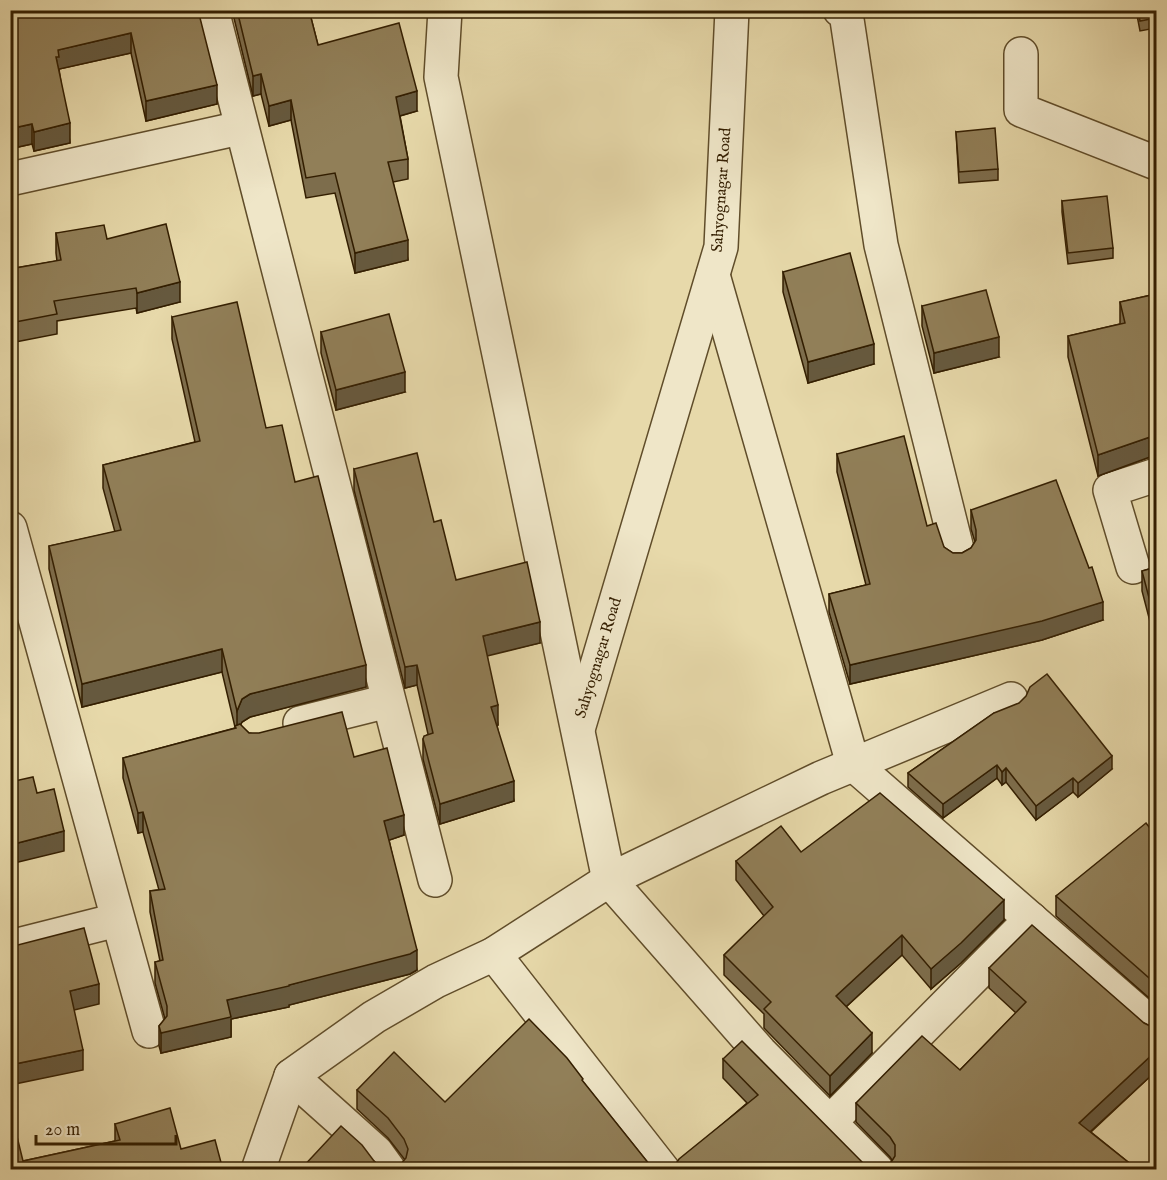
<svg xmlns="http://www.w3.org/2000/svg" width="1167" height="1180" viewBox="0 0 1167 1180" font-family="'IM FELL English',serif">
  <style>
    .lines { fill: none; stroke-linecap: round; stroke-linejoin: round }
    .street-casing { stroke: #604d2a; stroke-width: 36 }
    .street { stroke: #efe6c8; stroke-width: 33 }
    .wall { fill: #7d6d4c; stroke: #331e00; stroke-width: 1.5 }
    .shaded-wall { fill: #66593e; stroke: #331e00; stroke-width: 1.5 }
    .building { fill: #917f58; stroke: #331e00; stroke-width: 1.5 }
    .labels { text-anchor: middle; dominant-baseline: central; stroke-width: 4.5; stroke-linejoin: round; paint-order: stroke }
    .street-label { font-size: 16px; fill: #331e00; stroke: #efe6c8 }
  </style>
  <rect width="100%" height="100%" fill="#e7d9aa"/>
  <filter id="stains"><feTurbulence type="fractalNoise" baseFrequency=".00333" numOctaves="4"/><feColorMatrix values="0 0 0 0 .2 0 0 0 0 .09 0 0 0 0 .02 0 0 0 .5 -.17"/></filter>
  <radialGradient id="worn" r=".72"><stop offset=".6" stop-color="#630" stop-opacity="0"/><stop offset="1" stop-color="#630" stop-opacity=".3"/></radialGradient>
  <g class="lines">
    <defs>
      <g id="street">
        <polyline points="212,10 435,880"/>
        <polyline points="445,10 441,77 609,880 760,1052 877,1170"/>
        <polyline points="840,10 846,13 881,245 958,553"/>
        <polyline points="1021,54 1021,110 1156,163"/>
        <polyline points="10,179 240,128"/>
        <polyline points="713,275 853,764 1156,1028"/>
        <polyline points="10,528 149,1031"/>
        <polyline points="1133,567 1110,490 1156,475"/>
        <polyline points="300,723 388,701"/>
        <polyline points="579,726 721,247 732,10"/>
        <polyline points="10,947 117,920"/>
        <polyline points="494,954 663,1170"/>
        <polyline points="291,1076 376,1152 389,1170"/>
        <polyline points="830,1122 1031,919"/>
        <polyline points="258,1170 291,1076 374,1017 436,981 494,954 609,880 821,778 1011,699"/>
      </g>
    </defs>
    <use href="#street" class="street-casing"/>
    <use href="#street" class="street"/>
  </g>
  <g class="wall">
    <polygon points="10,10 198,10 217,104 146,121 131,53 59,69 70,143 34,151 32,144 18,147 10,115"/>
    <polygon points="232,10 309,10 318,45 417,111 400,116 408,159 408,179 393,182 408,260 355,273 335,193 306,198 291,120 269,126 261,94 253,96"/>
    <polygon points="1136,10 1156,10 1156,28 1140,31"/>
    <polygon points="956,132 998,169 998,180 959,183"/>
    <polygon points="1062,201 1113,248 1113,258 1068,264 1062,212"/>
    <polygon points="56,233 107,239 180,302 137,313 136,308 57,321 57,334 10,343 10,269 57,261 56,253"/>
    <polygon points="783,272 874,364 808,383 783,292"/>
    <polygon points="1156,294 1156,458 1150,457 1098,476 1068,357 1068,336 1120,324 1120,302"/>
    <polygon points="922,306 999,357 934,373 922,326"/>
    <polygon points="172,317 266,428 295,482 366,687 250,717 242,722 240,725 249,733 354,757 404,835 389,840 417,970 410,974 289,1005 289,1007 231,1019 231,1037 161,1053 159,1046 159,1026 165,1019 155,983 155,962 160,961 150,912 150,891 159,890 143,832 138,833 123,778 123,758 235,728 235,727 222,672 82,707 49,569 49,546 115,532 103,488 103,465 195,442 172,339"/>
    <polygon points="321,332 405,392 336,410 321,353"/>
    <polygon points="837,454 927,526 944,547 953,553 962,553 971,548 975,542 971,529 971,510 1103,620 1042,640 850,684 829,612 829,594 866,585 837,472"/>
    <polygon points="354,469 434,522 456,580 540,643 487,655 498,725 497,726 514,801 440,824 423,759 423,739 428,734 417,685 405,688 354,490"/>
    <polygon points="1156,567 1156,636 1154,637 1142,591 1142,571"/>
    <polygon points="994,713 1112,769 1078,797 1073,792 1036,820 1006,782 1002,785 997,778 943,818 908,787 908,773"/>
    <polygon points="1156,836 1156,1004 1056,916 1056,896"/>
    <polygon points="801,852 1004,920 961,963 931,989 902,955 846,1007 872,1053 830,1096 764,1028 764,1014 724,975 724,955 764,916 736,880 736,861"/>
    <polygon points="989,968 1144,1023 1152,1027 1156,1071 1091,1132 1138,1170 668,1170 675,1165 747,1103 723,1078 723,1059 864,1164 872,1168 881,1169 890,1164 892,1160 890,1157 856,1122 856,1103 960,1070 1016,1013 989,988"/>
    <polygon points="583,1082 649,1164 660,1170 300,1170 374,1161 381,1167 391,1169 400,1165 405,1160 388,1138 357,1109 357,1090 445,1102"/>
    <polygon points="115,1124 181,1149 23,1161 115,1141"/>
  </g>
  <g class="shaded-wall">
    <polygon points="131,33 131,53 59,69 59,76 56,57 58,50"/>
    <polygon points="261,74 261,94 253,96 253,76"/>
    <polygon points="217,85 217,104 146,121 146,101"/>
    <polygon points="417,91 417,111 396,117 396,97"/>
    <polygon points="291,100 291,120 269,126 269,106"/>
    <polygon points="70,123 70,143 34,151 34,132"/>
    <polygon points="32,124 32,144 18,147 18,127"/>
    <polygon points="408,240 408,260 355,273 355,253"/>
    <polygon points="180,282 180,302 137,313 137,293"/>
    <polygon points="999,337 999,357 934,373 934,353"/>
    <polygon points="874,344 874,364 808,383 808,362"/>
    <polygon points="405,372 405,392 336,410 336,390"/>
    <polygon points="1150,437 1150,457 1098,476 1098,455"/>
    <polygon points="1103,602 1103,620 1042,640 850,684 850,665"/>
    <polygon points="1156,616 1156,636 1154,637 1154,617"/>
    <polygon points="540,622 540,643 483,657 483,636"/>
    <polygon points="222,649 222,672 82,707 82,684"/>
    <polygon points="366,665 366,687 250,717 242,722 237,733 237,711 242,699 250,694"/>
    <polygon points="417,665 417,685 405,688 405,667"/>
    <polygon points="498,705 498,725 491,727 491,707"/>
    <polygon points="1112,756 1112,769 1078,797 1078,783"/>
    <polygon points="997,765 997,778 943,818 943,804"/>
    <polygon points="1006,768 1006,782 1002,785 1002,772"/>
    <polygon points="1073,778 1073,792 1036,820 1036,806"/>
    <polygon points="514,781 514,801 440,824 440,804"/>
    <polygon points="143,812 143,832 138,833 138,813"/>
    <polygon points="404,815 404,835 384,842 384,821"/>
    <polygon points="64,831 64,851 10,864 10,845"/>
    <polygon points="1004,900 1004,920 961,963 931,989 931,969"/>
    <polygon points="15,907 15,926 10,928 10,909"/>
    <polygon points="902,935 902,955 836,1016 836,996"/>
    <polygon points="417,950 417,970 410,974 289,1005 289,1007 231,1019 231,1037 161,1053 161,1033 227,1000 289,985"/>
    <polygon points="99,984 99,1004 70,1011 70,991"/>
    <polygon points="872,1033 872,1053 830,1096 830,1076"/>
    <polygon points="83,1050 83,1070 10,1085 10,1065"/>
    <polygon points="1156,1051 1156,1071 1079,1142 1079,1123"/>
  </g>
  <g class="building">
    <polygon points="10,10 198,10 217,85 146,101 131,33 58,50 59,57 56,57 70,123 34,132 32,124 18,127 10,95"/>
    <polygon points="237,10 309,10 318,45 399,23 417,91 396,97 408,159 388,162 408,240 355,253 335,173 306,178 291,100 269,106 261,74 253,76"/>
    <polygon points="1138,10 1156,10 1156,18 1140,21"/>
    <polygon points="995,128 998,169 959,172 956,132"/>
    <polygon points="1107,196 1113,248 1068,253 1062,201"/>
    <polygon points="166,224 180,282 137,293 136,288 54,301 57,314 10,323 10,269 61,260 56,233 104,225 107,239"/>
    <polygon points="850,253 874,344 808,362 783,272"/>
    <polygon points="986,290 999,337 934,353 922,306"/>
    <polygon points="1156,294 1156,437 1150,437 1098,455 1068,336 1125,323 1120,302"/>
    <polygon points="237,302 266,428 282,425 295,482 318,476 366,665 250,694 242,699 237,711 222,649 82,684 49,546 121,530 103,465 200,441 172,317"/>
    <polygon points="389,314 405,372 336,390 321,332"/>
    <polygon points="904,436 927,526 936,523 944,547 953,553 962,553 971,548 976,540 976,530 971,510 1056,480 1089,568 1092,567 1103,602 1042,621 850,665 829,594 870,584 837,454"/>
    <polygon points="417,453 434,522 441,520 456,580 527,562 540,622 483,636 498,705 491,707 514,781 440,804 423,739 424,736 433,733 417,665 405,667 354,469"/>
    <polygon points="1156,567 1156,616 1154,617 1142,571"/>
    <polygon points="1047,674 1112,756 1078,783 1073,778 1036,806 1006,768 1002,772 997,765 943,804 908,773 994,713 1019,703 1026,696 1030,687"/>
    <polygon points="342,712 354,757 387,748 404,815 384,821 417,950 410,954 289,985 289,986 227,1000 231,1017 161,1033 159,1026 167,1016 167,1006 155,962 163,960 150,891 165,889 143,812 138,813 123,758 236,728 235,726 240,724 249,733 259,733"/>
    <polygon points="33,777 37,793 54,789 64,831 10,845 10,782"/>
    <polygon points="880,793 1004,900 961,943 931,969 902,935 836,996 872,1033 830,1076 764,1009 771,1002 724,955 773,907 736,861 781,826 801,852"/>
    <polygon points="1146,823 1156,836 1156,984 1056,896"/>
    <polygon points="10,886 15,907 10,909"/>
    <polygon points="1032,925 1144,1023 1152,1027 1156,1026 1156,1051 1079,1123 1138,1170 668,1170 675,1165 679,1159 758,1095 723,1059 742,1041 864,1164 872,1168 881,1169 890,1164 895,1156 895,1145 890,1137 856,1103 922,1036 960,1070 1026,1002 989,968"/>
    <polygon points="84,928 99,984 70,991 83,1050 10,1065 10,945 14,946"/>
    <polygon points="529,1019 567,1058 583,1079 582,1080 649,1164 660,1170 300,1170 341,1126 362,1145 374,1161 381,1167 391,1169 400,1165 406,1158 408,1149 404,1139 388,1118 357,1090 394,1052 445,1102"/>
    <polygon points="10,1108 23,1161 120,1140 115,1124 170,1108 181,1149 215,1140 223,1170 10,1170"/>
    <polygon points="1156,1161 1156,1170 1149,1170"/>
  </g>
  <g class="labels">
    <g class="street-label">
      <text transform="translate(722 190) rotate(-86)">Sahyognagar Road</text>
      <text transform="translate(599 658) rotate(-73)">Sahyognagar Road</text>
    </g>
  </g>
  <rect width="1167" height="1180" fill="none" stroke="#e7d9aa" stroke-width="36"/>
  <rect x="12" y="12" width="1143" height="1156" fill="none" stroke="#331e00" stroke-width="3"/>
  <rect x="18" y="18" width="1131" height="1144" fill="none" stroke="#331e00" stroke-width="1.5"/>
  <path d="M36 1135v9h140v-9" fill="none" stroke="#331e00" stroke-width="3"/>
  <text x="45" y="1135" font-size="18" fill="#331e00" stroke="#efe6c8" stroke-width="4.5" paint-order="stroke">20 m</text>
  <rect width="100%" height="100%" filter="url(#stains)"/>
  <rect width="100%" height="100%" fill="url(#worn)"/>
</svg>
